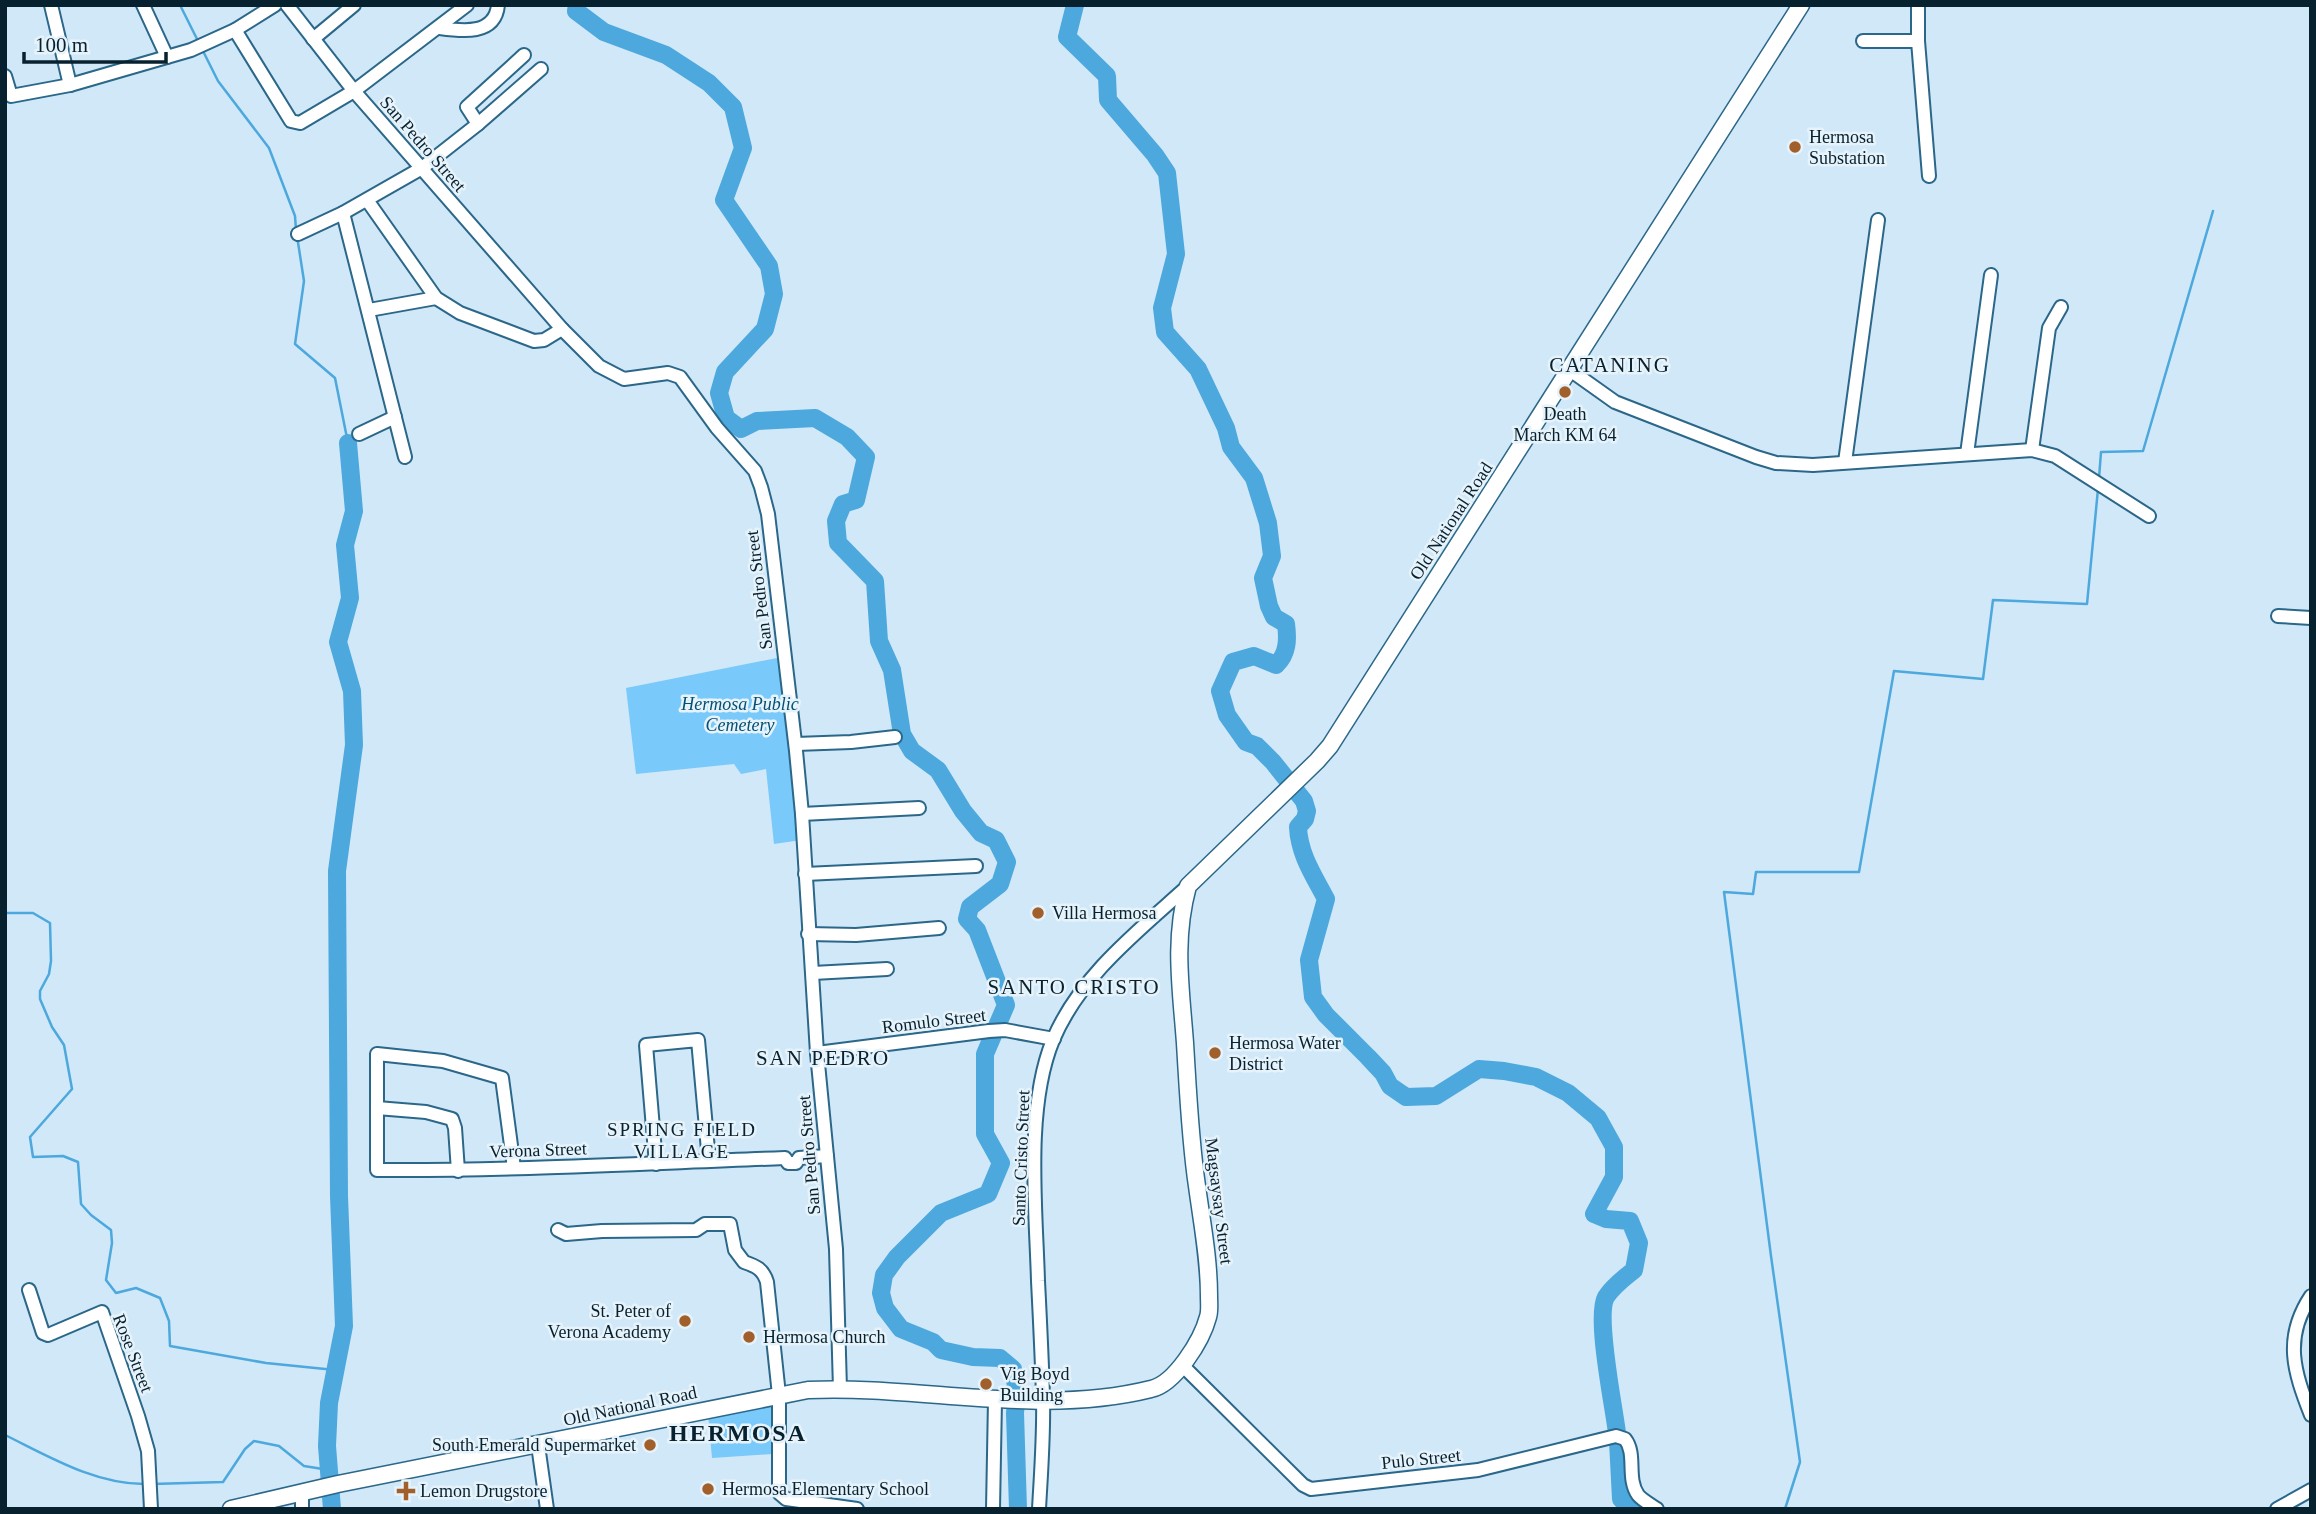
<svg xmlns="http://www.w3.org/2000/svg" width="2316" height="1514" viewBox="0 0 2316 1514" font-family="'Times New Roman',serif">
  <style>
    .green { fill: #79c9fa }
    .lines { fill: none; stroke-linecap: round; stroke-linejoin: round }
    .stream { stroke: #4ca8dd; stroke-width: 2.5 }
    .river { stroke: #4ca8dd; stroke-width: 18 }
    .minor-casing { stroke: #2b6789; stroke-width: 16 }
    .major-casing { stroke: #2b6789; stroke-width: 19 }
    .minor { stroke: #fff; stroke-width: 12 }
    .major { stroke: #fff; stroke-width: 16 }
    .poi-dot { fill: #a1602b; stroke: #e7f3fb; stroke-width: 2.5 }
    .labels { text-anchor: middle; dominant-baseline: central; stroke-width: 5; stroke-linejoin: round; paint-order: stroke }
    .poi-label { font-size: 18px; fill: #08212f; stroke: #e7f3fb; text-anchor: start }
    .street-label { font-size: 18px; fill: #08212f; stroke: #e7f3fb }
    .park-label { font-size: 18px; font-style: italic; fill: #045074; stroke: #e7f3fb }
    .neighbourhood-label { font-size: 19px; letter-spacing: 2px; fill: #08212f; stroke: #e7f3fb }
    .quarter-label { font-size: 21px; letter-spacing: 2px; fill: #08212f; stroke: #e7f3fb }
    .district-label { font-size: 24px; font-weight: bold; letter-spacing: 2px; fill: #08212f; stroke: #e7f3fb }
  </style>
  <rect width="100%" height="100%" fill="#d0e8f8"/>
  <g class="green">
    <polygon points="782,657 801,840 774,844 766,769 741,774 734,764 636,774 626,688"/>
    <polygon points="774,1405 772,1454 712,1458 708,1414"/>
  </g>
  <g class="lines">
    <g class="stream">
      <polyline points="180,5 199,43"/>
      <polyline points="202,49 218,81 269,148 295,216 296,230"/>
      <polyline points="297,236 304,281 295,344 335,378 348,443"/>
      <polyline points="2099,478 2101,452 2143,451 2213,211"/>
      <polyline points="5,913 33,913 50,923 51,961 49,974 40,991 40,999 52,1027 64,1045 72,1089 30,1137 33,1157 63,1156 78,1162 81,1204 91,1215 111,1230 112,1243 106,1280 116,1293 136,1288 160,1298 169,1321 170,1346 266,1363 335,1370"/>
      <path d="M5,1435C48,1456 96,1485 146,1484"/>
      <polyline points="152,1484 223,1482 245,1449 254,1441 279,1446 304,1466 329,1470"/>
      <polyline points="1785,1509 1800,1462 1771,1256 1724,892 1753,894 1756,872 1859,872 1894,671 1983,679 1993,600 2087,604 2098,489"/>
    </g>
    <g class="river">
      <polyline points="577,5 576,11 604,32 666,55 709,83 733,107 743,148 724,200 769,266 774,294 765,329 725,372 719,393 726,418 741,429 757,421 815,418 847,437 866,457 856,500 843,504 836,521 838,543 875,581 879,641 892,670 902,734 912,751 938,770 963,811 981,833 996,840 1007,862 1000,884 970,907 967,919 977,930 1006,1005 985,1054 985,1134 1001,1163 988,1194 941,1213 897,1257 884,1275 881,1293 885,1308 901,1329 933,1342 941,1350 973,1357 1000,1358 1013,1369 1017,1392 1015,1413 1018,1509"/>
      <path d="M1075,5L1067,37L1107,76L1108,100L1155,155L1167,173L1176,254L1162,308L1165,332L1198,369L1226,428L1231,447L1254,478L1268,523L1272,556L1263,578L1269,606L1274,617L1286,624C1288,639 1288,654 1276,665L1254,656L1233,662L1220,691L1227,715L1246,742L1257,746L1273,762L1304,801L1307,811L1305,819L1298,827C1299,854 1314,876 1326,899L1309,960L1313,997L1326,1015L1368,1057L1383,1073L1390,1086L1406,1097L1436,1096L1479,1069L1504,1071L1536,1077L1568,1093L1598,1118L1614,1147V1177L1594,1214L1606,1219L1630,1221L1639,1243L1634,1270C1624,1278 1613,1286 1606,1297C1595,1316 1614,1407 1617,1433"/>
      <polyline points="1618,1441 1621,1499 1632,1509"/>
      <polyline points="332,1509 327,1446 329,1403 344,1326 339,1196 337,871 354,745 352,691 338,642 350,598 345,545 354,511 348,443"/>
    </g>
    <defs>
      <g id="minor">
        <polyline points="51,5 70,85"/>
        <polyline points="143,5 167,57"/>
        <polyline points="287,5 354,91 562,329 599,366 624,379 668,373 680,377 717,428 755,471 761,487 768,514 796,751 802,814 817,1053 836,1249 840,1389"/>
        <polyline points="1918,5 1918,41 1929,176"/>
        <path d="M439,28C461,31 495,36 498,5"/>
        <polyline points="235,30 291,121 300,123 354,91 467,5"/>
        <polyline points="313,39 354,5"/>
        <polyline points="1863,41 1918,41"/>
        <polyline points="5,76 11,96 70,85 191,50 235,30 275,5"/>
        <polyline points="478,124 541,69"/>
        <polyline points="367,200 436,298 460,313 534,341 544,340 562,329"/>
        <polyline points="343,213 405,457"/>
        <polyline points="298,234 343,213 422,168 478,124 467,107 524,55"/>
        <polyline points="369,310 436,298"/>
        <polyline points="1570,370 1615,402 1756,457 1776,463 1813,465 2032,450 2055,456 2149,516"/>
        <polyline points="359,434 395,417"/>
        <polyline points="2032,450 2049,328 2061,307"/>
        <polyline points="1967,454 1991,275"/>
        <polyline points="1845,462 1878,220"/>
        <polyline points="2278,616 2311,618"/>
        <polyline points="796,744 851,742 895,737"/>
        <polyline points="802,814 919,808"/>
        <polyline points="805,874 976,866"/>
        <polyline points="808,934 856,935 939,928"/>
        <polyline points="813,973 887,969"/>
        <polyline points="817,1053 989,1031 1005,1030 1054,1039"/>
        <polyline points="377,1108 426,1112 452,1119 455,1128 458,1171"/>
        <polyline points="656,1164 646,1045 698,1040 709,1161"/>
        <path d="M514,1168L502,1078L443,1061L377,1054V1170C513,1171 648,1163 785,1158L788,1163H796L799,1158L827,1156"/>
        <path d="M558,1230L566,1234L602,1231L696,1230L705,1224H730L735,1250L744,1262C756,1266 763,1269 767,1282L779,1395V1493L786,1499L857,1509"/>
        <polyline points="29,1290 43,1333 48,1335 102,1312 138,1416 148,1451 151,1509"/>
        <path d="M2311,1296C2283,1338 2294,1372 2311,1415"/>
        <path d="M1183,1366L1303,1485L1311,1489L1478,1470L1616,1436L1625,1439C1637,1454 1626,1478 1638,1495C1642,1500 1651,1505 1657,1509"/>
        <polyline points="538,1445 547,1509"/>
        <polyline points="302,1492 302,1509"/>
        <polyline points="993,1509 995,1400"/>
        <path d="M1039,1509C1041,1472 1044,1435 1043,1398C1042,1359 1040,1320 1038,1281C1036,1208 1025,1108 1053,1040C1080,976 1137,932 1188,886"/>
        <polyline points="2277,1509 2311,1490"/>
      </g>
      <path id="major" d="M231,1509L338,1484L808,1390C922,1385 1038,1417 1151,1389C1175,1384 1202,1340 1208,1317C1210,1311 1209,1303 1209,1296C1209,1259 1202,1223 1197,1186C1190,1139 1188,1091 1185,1043C1181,988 1173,941 1188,886L1317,761L1330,746L1801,5"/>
    </defs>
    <use href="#minor" class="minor-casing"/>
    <use href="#major" class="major-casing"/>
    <use href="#minor" class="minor"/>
    <use href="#major" class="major"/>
  </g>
  <g class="poi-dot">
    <circle cx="1795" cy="147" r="7"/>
    <circle cx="1565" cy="392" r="7"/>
    <circle cx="1038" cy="913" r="7"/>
    <circle cx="1215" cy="1053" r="7"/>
    <circle cx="685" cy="1321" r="7"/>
    <circle cx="749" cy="1337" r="7"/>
    <circle cx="986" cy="1384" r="7"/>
    <circle cx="650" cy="1445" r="7"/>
    <circle cx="708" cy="1489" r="7"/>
    <path d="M402.5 1480.5h7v7h7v7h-7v7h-7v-7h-7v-7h7z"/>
  </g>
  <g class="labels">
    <g class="poi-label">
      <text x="1809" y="137">Hermosa<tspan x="1809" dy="21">Substation</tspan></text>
      <text x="1565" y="414" text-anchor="middle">Death<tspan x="1565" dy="21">March KM 64</tspan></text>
      <text x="1052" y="913">Villa Hermosa</text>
      <text x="1229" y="1043">Hermosa Water<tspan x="1229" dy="21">District</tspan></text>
      <text x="671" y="1311" text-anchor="end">St. Peter of<tspan x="671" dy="21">Verona Academy</tspan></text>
      <text x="763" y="1337">Hermosa Church</text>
      <text x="1000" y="1374">Vig Boyd<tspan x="1000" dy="21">Building</tspan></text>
      <text x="636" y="1445" text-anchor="end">South Emerald Supermarket</text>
      <text x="722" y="1489">Hermosa Elementary School</text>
      <text x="420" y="1491">Lemon Drugstore</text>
    </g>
    <g class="street-label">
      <text transform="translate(423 144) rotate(49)">San Pedro Street</text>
      <text transform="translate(1451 521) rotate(-57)">Old National Road</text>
      <text transform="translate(759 590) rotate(-97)">San Pedro Street</text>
      <text transform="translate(934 1021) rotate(-7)">Romulo Street</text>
      <text transform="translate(538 1150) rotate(-2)">Verona Street</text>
      <text transform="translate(809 1155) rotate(-95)">San Pedro Street</text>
      <text transform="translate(1021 1158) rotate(-88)">Santo Cristo Street</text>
      <text transform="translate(1219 1201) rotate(83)">Magsaysay Street</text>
      <text transform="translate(133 1353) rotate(69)">Rose Street</text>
      <text transform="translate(630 1406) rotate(-12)">Old National Road</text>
      <text transform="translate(1421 1459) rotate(-6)">Pulo Street</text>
    </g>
    <g class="park-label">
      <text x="740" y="704">Hermosa Public<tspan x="740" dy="21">Cemetery</tspan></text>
    </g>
    <g class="neighbourhood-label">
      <text x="682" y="1129">SPRING FIELD<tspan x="682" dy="22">VILLAGE</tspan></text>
    </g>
    <g class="quarter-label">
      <text x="1610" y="365">CATANING</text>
      <text x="1074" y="987">SANTO CRISTO</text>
      <text x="823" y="1058">SAN PEDRO</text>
    </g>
    <g class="district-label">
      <text x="738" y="1433">HERMOSA</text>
    </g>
  </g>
  <rect width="2316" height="1514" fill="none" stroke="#08212f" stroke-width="14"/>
  <path d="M24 52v10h142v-10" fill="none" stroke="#08212f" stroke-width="3.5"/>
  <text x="35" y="52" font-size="21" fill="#08212f" stroke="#e7f3fb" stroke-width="5" paint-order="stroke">100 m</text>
</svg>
